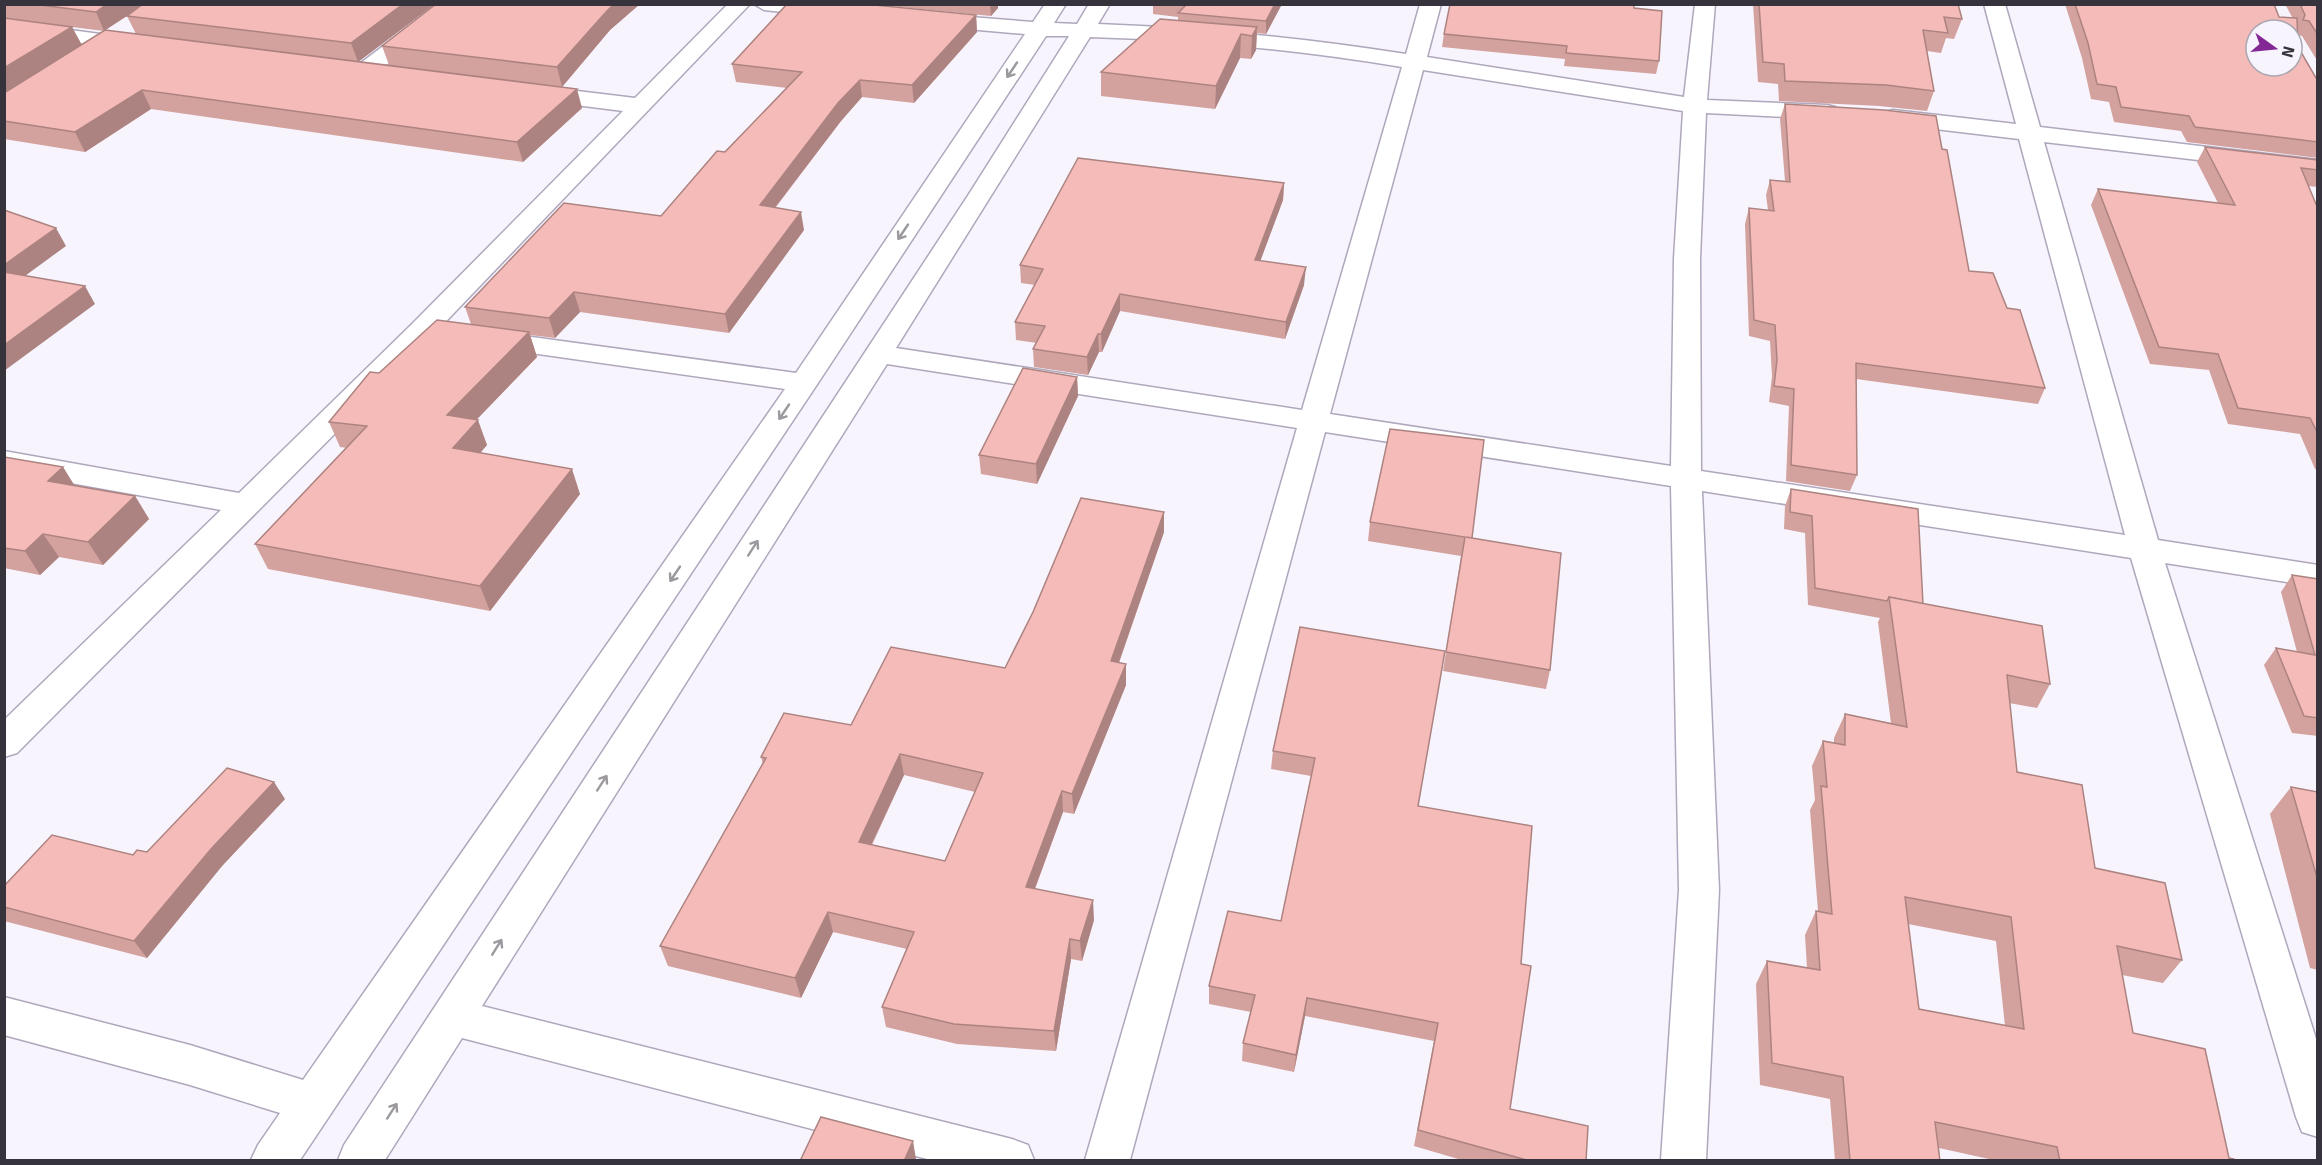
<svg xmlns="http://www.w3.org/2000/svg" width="2322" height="1165" viewBox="0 0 2322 1165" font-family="Signika,sans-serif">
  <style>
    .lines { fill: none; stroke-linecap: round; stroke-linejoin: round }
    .minor-casing { stroke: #afa7bc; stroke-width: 3 }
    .minor { fill: #fff; fill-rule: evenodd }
    .wall { fill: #d3a19e; fill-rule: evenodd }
    .shaded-wall { fill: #ac8381 }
    .building { fill: #f5bbb8; stroke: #ac8381; stroke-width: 1.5; fill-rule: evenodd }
    .oneway { stroke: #9b999e }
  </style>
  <rect width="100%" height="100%" fill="#f7f4fd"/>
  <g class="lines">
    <defs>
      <g id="minor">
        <polygon points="439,4 463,4 370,78 354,78 351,73 354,68"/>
        <polygon points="728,4 750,4 432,336 17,753 4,757 4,720 221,510 4,471 4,451 239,493 412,324 623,111 536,100 528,98 525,93 528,88 536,86 635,98"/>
        <polygon points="754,4 826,4 835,7 838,11 835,15 828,17 764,10"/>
        <path d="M1045,4H1066L1054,23L1077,24L1089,4H1110L1098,24C1201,28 1304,38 1406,54L1420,4H1441L1427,57L1684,97L1695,4H1715L1707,100L1827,105L1835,107L1839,112L1835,117L1827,119L1706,113L1700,259L1701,471L2125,535L2019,139L1893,124L1885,122L1881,117L1885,112L1893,110L2016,124L1984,4H2005L2040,127L2318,160V174L2044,142L2158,540L2318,565V587L2165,563L2318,1045V1137L2302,1132L2296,1117L2131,558L1702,491L1719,890L1706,1160H1661L1679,890L1671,486L1325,432L1130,1160H1085L1297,428L887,364L482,1006L1012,1139L1028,1145L1034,1160H931L462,1038L385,1160H338L344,1145L969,194L1069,36H1046L818,383L300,1160H251L258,1145L280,1113L190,1085L4,1035V997L190,1045L303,1080L785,389L488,347L478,345L474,339L478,333L488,331L796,373L1025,34L933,26L926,24L922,20L926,16L933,14L1033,22ZM1090,37C1195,40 1299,50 1402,67L1302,410L896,348ZM1423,70L1683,111L1674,259L1671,466L1330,414Z"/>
        <polygon points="4,21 137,39 145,40 148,45 145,50 137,51 4,33"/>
      </g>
    </defs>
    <use href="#minor" class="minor-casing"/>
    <use href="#minor" class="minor"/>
  </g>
  <g class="wall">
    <path d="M4,4H435L358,62L389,65L382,46L436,4H640L610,30L562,87L582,108L523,162L151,109L85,152L4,139ZM127,16L136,34L105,30ZM72,27L104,31L81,45Z"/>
    <polygon points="869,4 998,4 998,8 991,16"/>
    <polygon points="1153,4 1282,4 1266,34 1257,33 1256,50 1251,59 1240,58 1215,109 1101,96 1101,72 1178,21 1178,17 1153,14"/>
    <polygon points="1753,4 1958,4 1962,19 1954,39 1946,38 1941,53 1927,51 1934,91 1927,111 1879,106 1779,101 1778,84 1758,82"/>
    <polygon points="2065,4 2274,4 2279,17 2292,17 2285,4 2318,4 2318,62 2302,36 2298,35 2298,47 2316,78 2318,79 2318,158 2187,142 2181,131 2114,122 2109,102 2091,99 2082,58"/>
    <polygon points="1634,8 1659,61 1656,74 1564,66 1565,59 1442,47 1444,34"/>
    <polygon points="976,15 977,32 914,103 862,97 841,121 776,207 804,230 729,333 580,312 555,338 530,335 537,357 476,420 487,445 480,453 580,494 490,611 268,569 255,544 347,448 340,447 329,422 379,373 471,324 465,307 661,216 787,88 736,82 732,64"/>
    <polygon points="1785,104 1942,149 1969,271 2007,308 2045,388 2038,404 1856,379 1857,475 1850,491 1786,481 1789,406 1769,402 1772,376 1770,341 1749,336 1745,224 1749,208 1768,210 1766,195 1770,180 1785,181 1780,119"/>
    <polygon points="2205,147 2318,160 2318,187 2308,186 2318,209 2318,470 2315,469 2300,434 2228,424 2209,370 2150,364 2091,205 2098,189 2218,203 2197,162"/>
    <polygon points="1284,183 1283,200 1260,261 1304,285 1285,339 1120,311 1102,352 1099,352 1088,375 1034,367 1033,349 1037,343 1016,340 1015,322 1035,285 1021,283 1020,265"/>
    <polygon points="1077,377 1078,396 1037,484 981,474 979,455"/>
    <polygon points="4,457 63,467 74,486 135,496 149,519 103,565 59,557 40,575 4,568"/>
    <path d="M1791,489L1923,604L2050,684L2037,708L2009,703L2017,772L2095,868L2182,960L2163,983L2122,975L2133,1033L2229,1158L2234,1161H1998L1939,1148L1940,1161H1835L1830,1099L1760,1085L1756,984L1767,961L1807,968L1805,935L1816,911H1818L1810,810L1815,800L1812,766L1823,741L1834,743V738L1845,714L1891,723L1878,622L1880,618L1808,605L1805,533L1784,529L1785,506ZM1908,924L1996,941L2005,1026L1919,1009Z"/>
    <path d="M1164,512V532L1119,663L1126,664V685L1074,814L1063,812L1035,889L1094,920L1082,961L1071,959L1056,1051L957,1044L886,1027L882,1007L907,949L833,932L801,998L668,966L660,946L763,764L761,757L851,725L1005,668L1033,612ZM904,775L975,792L945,861L872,845Z"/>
    <polygon points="1370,522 1472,538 1550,670 1546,689 1443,671 1461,556 1368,541"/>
    <polygon points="2292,575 2318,579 2318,736 2292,733 2264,665 2276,648 2297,652 2281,592"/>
    <polygon points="1300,627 1418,806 1510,1109 1586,1161 1465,1161 1414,1146 1434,1041 1305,1016 1294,1072 1242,1061 1243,1043 1251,1012 1209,1004 1209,986 1281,921 1311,776 1271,769 1273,751"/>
    <polygon points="2291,787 2318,792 2318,970 2310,968 2270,814"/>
    <polygon points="285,799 222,866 147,958 4,921 4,886 133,855 147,852"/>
  </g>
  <g class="shaded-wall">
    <polygon points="107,4 145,4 104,31 96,12"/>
    <polygon points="403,4 435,4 358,62 351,43"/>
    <polygon points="614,4 640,4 610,30 562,87 557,67 606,12"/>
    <polygon points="990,4 998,4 998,8 991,16"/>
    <polygon points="1275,4 1282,4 1266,34 1266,21"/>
    <polygon points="976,15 977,32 914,103 912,85"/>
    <polygon points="72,27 82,45 4,94 4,68"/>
    <polygon points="1257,27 1256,50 1251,59 1252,36"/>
    <polygon points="1241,34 1240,58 1215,109 1216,86"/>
    <polygon points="860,80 862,97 841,121 763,223 760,205 838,103"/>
    <polygon points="577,89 582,108 523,162 517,142"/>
    <polygon points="142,90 151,109 85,152 75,132"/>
    <polygon points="1284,183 1283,200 1254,278 1255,260"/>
    <polygon points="801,212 804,230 729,333 725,314"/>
    <polygon points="56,228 66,246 7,289 4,284 4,265"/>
    <polygon points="1306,267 1304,285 1285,339 1286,322"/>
    <polygon points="85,286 95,304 4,371 4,345"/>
    <polygon points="574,292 580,312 555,338 549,318"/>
    <polygon points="1120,294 1120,311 1102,352 1101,334"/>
    <polygon points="529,332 537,357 457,440 447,415"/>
    <polygon points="1098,334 1099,352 1088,375 1087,357"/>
    <polygon points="1077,377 1078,396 1037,484 1036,464"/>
    <polygon points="478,420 487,445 463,473 453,448"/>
    <polygon points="63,467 78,491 48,481"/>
    <polygon points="572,469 580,494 490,611 480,586"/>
    <polygon points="135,496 149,519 103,565 88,542"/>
    <polygon points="1164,512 1164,532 1112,682 1111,661"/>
    <polygon points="43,534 59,557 40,575 25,551"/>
    <polygon points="1126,664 1126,685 1074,814 1072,794"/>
    <polygon points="900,754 904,775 863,862 859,842"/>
    <polygon points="274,782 285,799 222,866 147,958 134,941 211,849"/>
    <polygon points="1062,791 1063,812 1028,907 1026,887"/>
    <polygon points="1093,900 1094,920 1082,961 1080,941"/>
    <polygon points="828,912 833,932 801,998 795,978"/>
    <polygon points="1070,939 1071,959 1056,1051 1054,1031"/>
    <polygon points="1307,998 1305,1016 1294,1072 1296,1055"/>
    <polygon points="913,1141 916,1159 916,1161 904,1161"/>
  </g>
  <g class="building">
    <polygon points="32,4 107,4 96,12"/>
    <polygon points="143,4 403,4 351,43 127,16"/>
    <polygon points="436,4 614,4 606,12 557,67 382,46"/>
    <polygon points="787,4 864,4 976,15 912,85 860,80 838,103 760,205 801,212 725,314 574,292 549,318 465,307 564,203 661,216 717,151 725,152 802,72 732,64"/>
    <polygon points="1180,4 1275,4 1266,21 1178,13 1186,5"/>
    <polygon points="1450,4 1634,4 1634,8 1662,11 1659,61 1566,53 1567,46 1444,34"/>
    <polygon points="1759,4 1958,4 1962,19 1944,17 1948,33 1923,30 1934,91 1886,85 1785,81 1784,64 1763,62"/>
    <path d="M2075,4H2274L2279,17L2297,18L2298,47L2316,78L2318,79V142L2195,127L2189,116L2121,107L2116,87L2097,84L2088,43ZM2256,30H2292V66H2256Z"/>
    <polygon points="2300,4 2318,4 2318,35 2309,21 2303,20 2305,15"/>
    <polygon points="4,18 72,27 4,68"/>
    <polygon points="1160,19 1257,27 1252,36 1241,34 1216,86 1101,72"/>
    <polygon points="105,30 577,89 517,142 142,90 75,132 4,121 4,93"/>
    <polygon points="1785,104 1884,110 1936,116 1942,149 1947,150 1969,271 1993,273 2007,308 2020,310 2045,388 1856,363 1857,475 1791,465 1794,389 1774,386 1777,360 1775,325 1754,320 1749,208 1774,211 1770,180 1790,182"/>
    <polygon points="2205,147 2318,160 2318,170 2301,168 2318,209 2318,434 2310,418 2238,408 2218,354 2159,347 2098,189 2235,205"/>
    <polygon points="1078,158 1284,183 1255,260 1306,267 1286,322 1120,294 1101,334 1098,334 1087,357 1033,349 1045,326 1015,322 1043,269 1020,265"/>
    <polygon points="4,210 56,228 4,265"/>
    <polygon points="4,272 85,286 4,345"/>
    <polygon points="437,320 529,332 447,415 478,420 453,448 572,469 480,586 255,544 367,426 329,422 370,372 379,373"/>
    <polygon points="1023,368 1077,377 1036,464 979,455"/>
    <polygon points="1390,429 1484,440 1472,538 1466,537 1561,553 1550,670 1446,652 1465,537 1370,522"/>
    <polygon points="4,457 63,467 48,481 135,496 88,542 43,534 25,551 4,548"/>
    <polygon points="1791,489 1918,509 1923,604 1889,597 1887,601 1815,588 1812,516 1790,512"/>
    <path d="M1081,498L1164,512L1111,661L1126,664L1072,794L1062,791L1026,887L1093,900L1080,941L1070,939L1054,1031L954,1024L882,1007L914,932L828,912L795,978L660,946L766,758L761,757L784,713L851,725L891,647L1005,668L1033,612ZM900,754L983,773L945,861L859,842Z"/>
    <polygon points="2292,575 2318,579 2318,718 2304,716 2276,648 2315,655"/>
    <path d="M1889,597L2042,626L2050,684L2007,675L2017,772L2082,785L2095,868L2165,883L2182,960L2117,946L2133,1033L2205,1049L2229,1158L2234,1159V1161H2060L2057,1147L1935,1122L1940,1161H1850L1843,1077L1772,1063L1767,961L1820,970L1816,911L1832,914L1821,786L1827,787L1823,741L1845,745V714L1907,727ZM1905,897L2011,917L2024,1029L1919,1009Z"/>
    <polygon points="1300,627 1445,651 1418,806 1532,826 1521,964 1531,966 1510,1109 1588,1126 1586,1161 1530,1161 1418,1130 1438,1023 1307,998 1296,1055 1243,1043 1255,995 1209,986 1228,911 1281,921 1315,758 1273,751"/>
    <polygon points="227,768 274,782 211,849 134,941 4,907 4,886 52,835 133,855 137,850 147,852"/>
    <polygon points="2291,787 2318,792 2318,881"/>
    <polygon points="821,1117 913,1141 904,1161 800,1161"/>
  </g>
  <defs><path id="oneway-shaft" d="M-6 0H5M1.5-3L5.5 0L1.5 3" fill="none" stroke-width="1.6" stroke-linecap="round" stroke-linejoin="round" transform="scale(1.5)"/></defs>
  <g class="oneway">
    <use href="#oneway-shaft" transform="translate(1012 70) rotate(124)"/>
    <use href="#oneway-shaft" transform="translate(903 232) rotate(124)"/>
    <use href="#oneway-shaft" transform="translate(784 412) rotate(124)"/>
    <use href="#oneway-shaft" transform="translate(753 548) rotate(-57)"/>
    <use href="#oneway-shaft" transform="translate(675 574) rotate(124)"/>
    <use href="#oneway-shaft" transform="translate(602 783) rotate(-57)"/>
    <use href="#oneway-shaft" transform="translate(497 947) rotate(-58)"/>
    <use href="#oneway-shaft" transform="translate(392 1111) rotate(-57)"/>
  </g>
  <rect width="2322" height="1165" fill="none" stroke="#37333c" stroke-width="12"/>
  <g transform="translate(2274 48) rotate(105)"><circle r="28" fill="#f7f4fd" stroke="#aaa7b0" stroke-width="1.5"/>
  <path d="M0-4.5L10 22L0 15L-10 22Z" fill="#822794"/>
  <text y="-9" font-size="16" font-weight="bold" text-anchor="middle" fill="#37333c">N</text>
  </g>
</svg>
